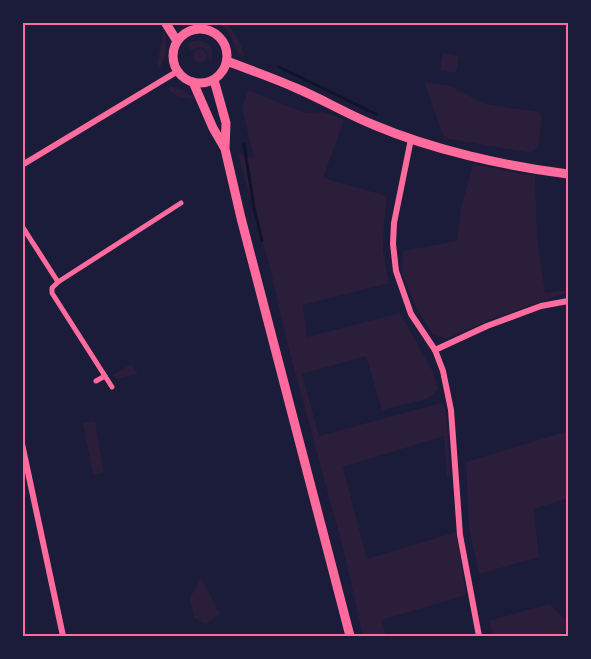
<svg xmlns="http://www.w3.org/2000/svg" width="591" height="659" viewBox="0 0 591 659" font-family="'Open Sans',sans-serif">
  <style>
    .green { fill: #2a1e3b }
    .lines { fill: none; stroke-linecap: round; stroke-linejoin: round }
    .stream { stroke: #12122b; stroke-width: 3 }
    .pedestrian { stroke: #ff6b9d; stroke-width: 5 }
    .minor { stroke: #ff6b9d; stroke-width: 6 }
    .secondary { stroke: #ff6b9d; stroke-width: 9 }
    .neatline { fill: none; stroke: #ff6b9d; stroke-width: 2 }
  </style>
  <rect width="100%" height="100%" fill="#1b1b3a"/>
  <g class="green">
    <path d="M218,23H226C235,31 243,45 244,58L238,53L228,31Z"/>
    <path d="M164,30C169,44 166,59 158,71L157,65Z"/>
    <path d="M199,40L207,43L212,49V56L209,62C209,55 208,50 201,47L191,50L187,44L194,41Z"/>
    <circle cx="200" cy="56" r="7"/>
    <polygon points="443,53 459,56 456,73 440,70"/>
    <polygon points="424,82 450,86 485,104 538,112 542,118 538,147 531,153 444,138"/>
    <polygon points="172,87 185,91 197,100 177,96 171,92 168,88"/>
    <polygon points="248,90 305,113 324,112 344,120 323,178 387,196 384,223 383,251 389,283 303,305 307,337 400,313 433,372 438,389 431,396 426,399 382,410 366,356 302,374 319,436 441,403 445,407 448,434 450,471 450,474 447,477 444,436 343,467 367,559 456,532 466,595 382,620 386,636 363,636 344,552 287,342 270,267 238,154 254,158 242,108"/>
    <polygon points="473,164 526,175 535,175 537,238 545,293 567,290 566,293 489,320 446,339 433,334 417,309 402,274 403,251 457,241 461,208"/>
    <polygon points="131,364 138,374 117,379 113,375"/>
    <polygon points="95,421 104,473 93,475 83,423"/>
    <polygon points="568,431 568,498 534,509 539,557 479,574 469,528 466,462"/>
    <polygon points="201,578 220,614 206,624 194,618 190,598"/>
    <polygon points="549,604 568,622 568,631 550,636 493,636 489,621"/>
  </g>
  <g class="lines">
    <g class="stream">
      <polyline points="279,67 376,114"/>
      <polyline points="244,144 254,208 262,240"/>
    </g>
    <g class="pedestrian">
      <polyline points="22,226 58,282"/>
      <polyline points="96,381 105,376"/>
      <polyline points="112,387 52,293 52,288 58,282 181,203"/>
    </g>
    <g class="minor">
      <polyline points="411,139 394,223 393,244 396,271 411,314 435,350 443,371 451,410 460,535 479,636"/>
      <polyline points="22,165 178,71"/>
      <polyline points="435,350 487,326 541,306 568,301"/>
      <polyline points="22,444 63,636"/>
    </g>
    <g class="secondary">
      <polyline points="165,22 177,41"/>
      <circle cx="200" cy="56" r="27"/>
      <path d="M227,61C250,70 273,78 296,88C322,99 347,114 374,125C433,150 505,166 568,174"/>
      <polyline points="214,80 226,123 225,149 241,218 350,636"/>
      <polyline points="193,82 213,128 224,147"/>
    </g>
  </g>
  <rect width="591" height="659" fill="none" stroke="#1b1b3a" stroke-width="48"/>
  <rect x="24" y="24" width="543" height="611" class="neatline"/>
</svg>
